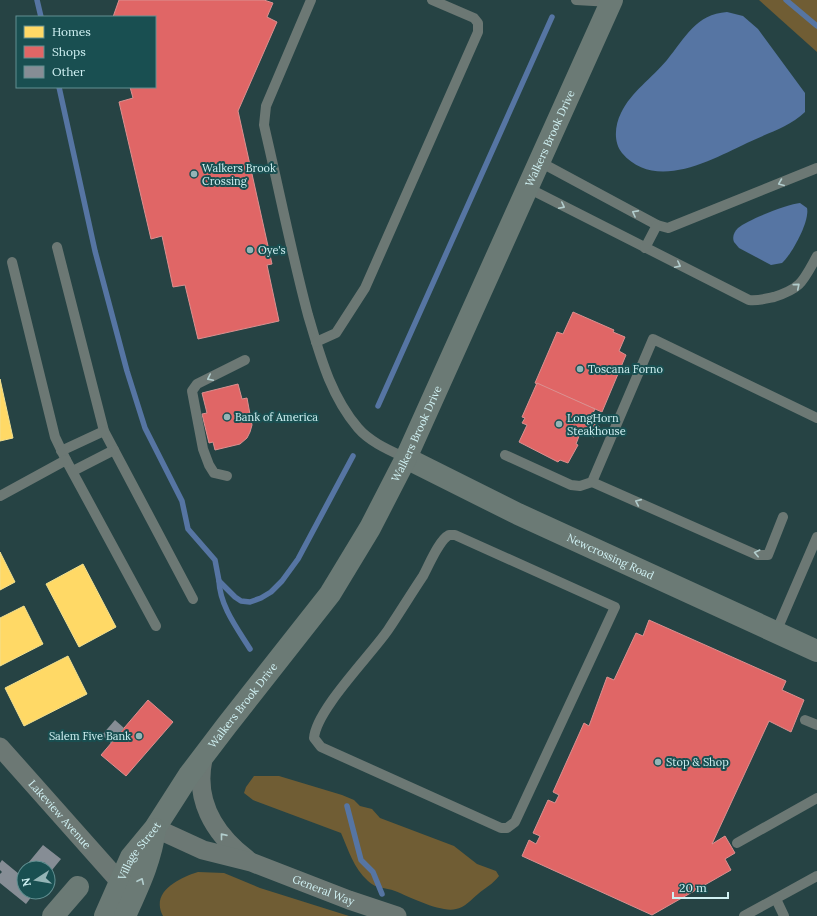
<svg xmlns="http://www.w3.org/2000/svg" width="817" height="916" viewBox="0 0 817 916" font-family="Lora,serif">
  <style>
    .green { fill: #705d34 }
    .water { fill: #5675a3 }
    .homes { fill: #ffd966; stroke: #f1e090 }
    .shops { fill: #e06666; stroke: #db9090 }
    .lines { fill: none; stroke-linecap: round; stroke-linejoin: round }
    .stream { stroke: #5675a3; stroke-width: 5.5 }
    .building { fill: #868d95 }
    .lane { stroke: #6c7874; stroke-width: 10 }
    .street { stroke: #6c7874; stroke-width: 19 }
    .secondary { stroke: #6b7a75; stroke-width: 22 }
    .oneway { stroke: #b2cdcd }
    .poi-dot { fill: #94b4b6; stroke: #194f51; stroke-width: 1.5 }
    .labels { text-anchor: middle; dominant-baseline: central; stroke-width: 4; stroke-linejoin: round; paint-order: stroke }
    .street-label { font-size: 11px; fill: #d0f1f3; stroke: #194f51 }
    .poi-label { font-size: 11px; fill: #d0f1f3; stroke: #194f51; text-anchor: start }
  </style>
  <rect width="100%" height="100%" fill="#264344"/>
  <g class="green">
    <polygon points="759,0 817,0 817,52"/>
    <path d="M254,776H279L342,795L354,800L360,806L372,809L380,818L454,846L477,864L496,871L499,876C493,884 485,888 478,894C472,899 464,908 456,909C441,913 410,897 395,891C385,887 376,889 368,881C353,867 349,851 341,833L253,800L244,793L246,787Z"/>
    <path d="M198,872L224,873L260,888L349,916H163C150,892 179,878 198,872Z"/>
  </g>
  <g class="water">
    <path d="M727,12L743,16L758,29L805,93V112C788,128 767,133 747,143C711,160 655,192 622,153C613,142 615,125 621,113C631,92 652,78 667,60C685,38 696,14 727,12Z"/>
    <path d="M800,203L807,208C810,221 792,254 782,263L771,265L739,248L734,242C732,237 734,232 738,228C747,220 788,204 800,203Z"/>
  </g>
  <g class="homes">
    <polygon points="0,379 13,438 0,441"/>
    <polygon points="0,552 15,582 0,590"/>
    <polygon points="83,564 116,627 79,647 46,584"/>
    <polygon points="24,606 43,644 0,666 0,618"/>
    <polygon points="68,656 87,694 24,726 5,688"/>
  </g>
  <g class="shops">
    <polygon points="119,0 264,0 273,3 267,17 277,22 238,111 272,264 267,265 279,321 198,339 185,285 173,287 162,236 151,239 119,102 133,98 130,87 155,87 155,17 113,17"/>
    <polygon points="573,312 614,330 613,332 625,337 619,351 626,355 602,412 535,383 557,332 563,334"/>
    <polygon points="537,383 595,409 589,421 599,426 594,437 581,431 576,444 578,445 568,463 560,460 558,462 519,442 527,425 522,423 525,418 522,417"/>
    <polygon points="238,384 242,399 247,398 252,425 250,432 247,438 240,444 215,450 213,442 209,443 202,414 207,413 202,393"/>
    <polygon points="649,620 786,681 782,690 804,700 791,732 769,721 712,844 725,836 735,853 725,859 731,870 652,915 522,856 529,840 536,844 540,836 533,833 548,800 555,803 559,795 553,792 584,723 589,726 607,677 614,680 636,633 643,636"/>
    <polygon points="148,700 173,722 126,776 101,755"/>
  </g>
  <g class="lines">
    <g class="stream">
      <polyline points="37,0 41,17"/>
      <polyline points="786,0 817,26"/>
      <polyline points="59,87 95,251 127,371 145,428 182,501 188,529 215,560 219,581 235,597 241,601 250,602 261,598 271,592 282,581 298,559 353,456"/>
      <polyline points="378,406 552,17"/>
      <path d="M219,581C220,606 237,628 250,649"/>
      <polyline points="347,806 361,860 373,872 382,894"/>
    </g>
  </g>
  <g class="building">
    <polygon points="115,720 124,728 111,743 102,735"/>
    <polygon points="43,845 61,859 48,875 48,868 24,868 24,892 35,892 26,904 0,883 0,874 2,872 0,870 0,863 2,860 19,874"/>
  </g>
  <g class="lines">
    <g class="lane">
      <path d="M311,0L266,106L264,125L266,134C280,194 292,255 308,315C320,355 330,395 358,428C370,442 389,450 406,458"/>
      <polyline points="576,0 611,2"/>
      <polyline points="540,162 657,225 668,228 817,168"/>
      <path d="M528,188L749,300C758,301 765,299 774,297C802,288 803,281 817,256"/>
      <polyline points="57,247 104,431 193,599"/>
      <polyline points="645,248 657,225"/>
      <polyline points="12,262 55,437 66,460"/>
      <polyline points="316,342 336,333 365,288 478,32 478,23 474,18 432,0"/>
      <polyline points="61,451 104,431"/>
      <polyline points="505,455 571,485 580,486 592,482 653,339 817,418"/>
      <polyline points="73,471 114,450"/>
      <polyline points="227,476 214,473 209,465 203,449 192,391 197,384 245,360"/>
      <polyline points="592,482 757,555 768,555 783,517"/>
      <polyline points="0,496 66,460 156,626"/>
      <path d="M449,535H455L615,607L515,822L507,828H501L321,747L314,738C316,710 370,656 388,630C400,612 411,594 423,576C429,565 439,540 449,535Z"/>
      <polyline points="776,632 817,537"/>
      <polyline points="805,720 817,725"/>
      <polyline points="737,843 817,798"/>
      <polyline points="776,899 784,916"/>
      <polyline points="744,916 817,876"/>
    </g>
    <g class="street">
      <path id="s1" d="M0,747L120,882"/>
      <path d="M204,755C193,798 213,833 247,859"/>
      <path id="s2" d="M155,828L203,850L251,862L349,900L397,916"/>
    </g>
    <g class="secondary">
      <path id="s3" d="M406,458L518,514L817,651"/>
      <polyline points="53,916 78,887"/>
      <path id="s4" d="M105,916L131,857L155,828L189,775L227,725L330,594L370,528L406,458L612,0"/>
      <path d="M125,916C138,887 151,861 155,829"/>
    </g>
  </g>
  <defs><path id="oneway-chevron" d="M-2-3.5L2.5 0L-2 3.5" fill="none" stroke-width="1.6" stroke-linecap="round" stroke-linejoin="round"/></defs>
  <g class="oneway">
    <use href="#oneway-chevron" transform="translate(781 183) rotate(158)"/>
    <use href="#oneway-chevron" transform="translate(562 206) rotate(27)"/>
    <use href="#oneway-chevron" transform="translate(635 213) rotate(-152)"/>
    <use href="#oneway-chevron" transform="translate(678 265) rotate(27)"/>
    <use href="#oneway-chevron" transform="translate(797 286) rotate(-40)"/>
    <use href="#oneway-chevron" transform="translate(210 378) rotate(154)"/>
    <use href="#oneway-chevron" transform="translate(638 502) rotate(-156)"/>
    <use href="#oneway-chevron" transform="translate(757 553) rotate(-167)"/>
    <use href="#oneway-chevron" transform="translate(223 836) rotate(-129)"/>
    <use href="#oneway-chevron" transform="translate(141 881) rotate(-65)"/>
  </g>
  <g class="poi-dot">
    <circle cx="194" cy="174" r="4"/>
    <circle cx="250" cy="250" r="4"/>
    <circle cx="580" cy="369" r="4"/>
    <circle cx="227" cy="417" r="4"/>
    <circle cx="559" cy="424" r="4"/>
    <circle cx="139" cy="736" r="4"/>
    <circle cx="658" cy="762" r="4"/>
  </g>
  <g class="labels">
    <g class="street-label">
      <text stroke="none"><textPath href="#s4" startOffset="901">Walkers Brook Drive</textPath></text>
      <text stroke="none"><textPath href="#s4" startOffset="577">Walkers Brook Drive</textPath></text>
      <text stroke="none"><textPath href="#s3" startOffset="227">Newcrossing Road</textPath></text>
      <text stroke="none"><textPath href="#s4" startOffset="253">Walkers Brook Drive</textPath></text>
      <text stroke="none"><textPath href="#s1" startOffset="90">Lakeview Avenue</textPath></text>
      <text stroke="none"><textPath href="#s4" startOffset="74">Village Street</textPath></text>
      <text stroke="none"><textPath href="#s2" startOffset="180">General Way</textPath></text>
    </g>
    <g class="poi-label">
      <text x="202" y="168">Walkers Brook<tspan x="202" dy="13">Crossing</tspan></text>
      <text x="258" y="250">Oye's</text>
      <text x="588" y="369">Toscana Forno</text>
      <text x="235" y="417">Bank of America</text>
      <text x="567" y="418">LongHorn<tspan x="567" dy="13">Steakhouse</tspan></text>
      <text x="131" y="736" text-anchor="end">Salem Five Bank</text>
      <text x="666" y="762">Stop &amp; Shop</text>
    </g>
  </g>
  <rect x="16" y="16" width="140" height="72" fill="#194f51" stroke="#629092"/>
  <rect x="24" y="26" width="20" height="12" fill="#ffd966" stroke="#629092"/>
  <text x="52" y="36" font-size="12" fill="#d0f1f3">Homes</text>
  <rect x="24" y="46" width="20" height="12" fill="#e06666" stroke="#629092"/>
  <text x="52" y="56" font-size="12" fill="#d0f1f3">Shops</text>
  <rect x="24" y="66" width="20" height="12" fill="#868d95" stroke="#629092"/>
  <text x="52" y="76" font-size="12" fill="#d0f1f3">Other</text>
  <g transform="translate(36 880) rotate(258)"><circle r="19" fill="#194f51" stroke="#629092"/>
  <path d="M0-3L7 15L0 10L-7 15Z" fill="#94b4b6"/>
  <text y="-6" font-size="11" font-weight="bold" text-anchor="middle" fill="#d0f1f3">N</text>
  </g>
  <path d="M673 892v6h55v-6" fill="none" stroke="#d0f1f3" stroke-width="2"/>
  <text x="679" y="892" font-size="12" fill="#d0f1f3" stroke="#194f51" stroke-width="3" paint-order="stroke">20 m</text>
</svg>
